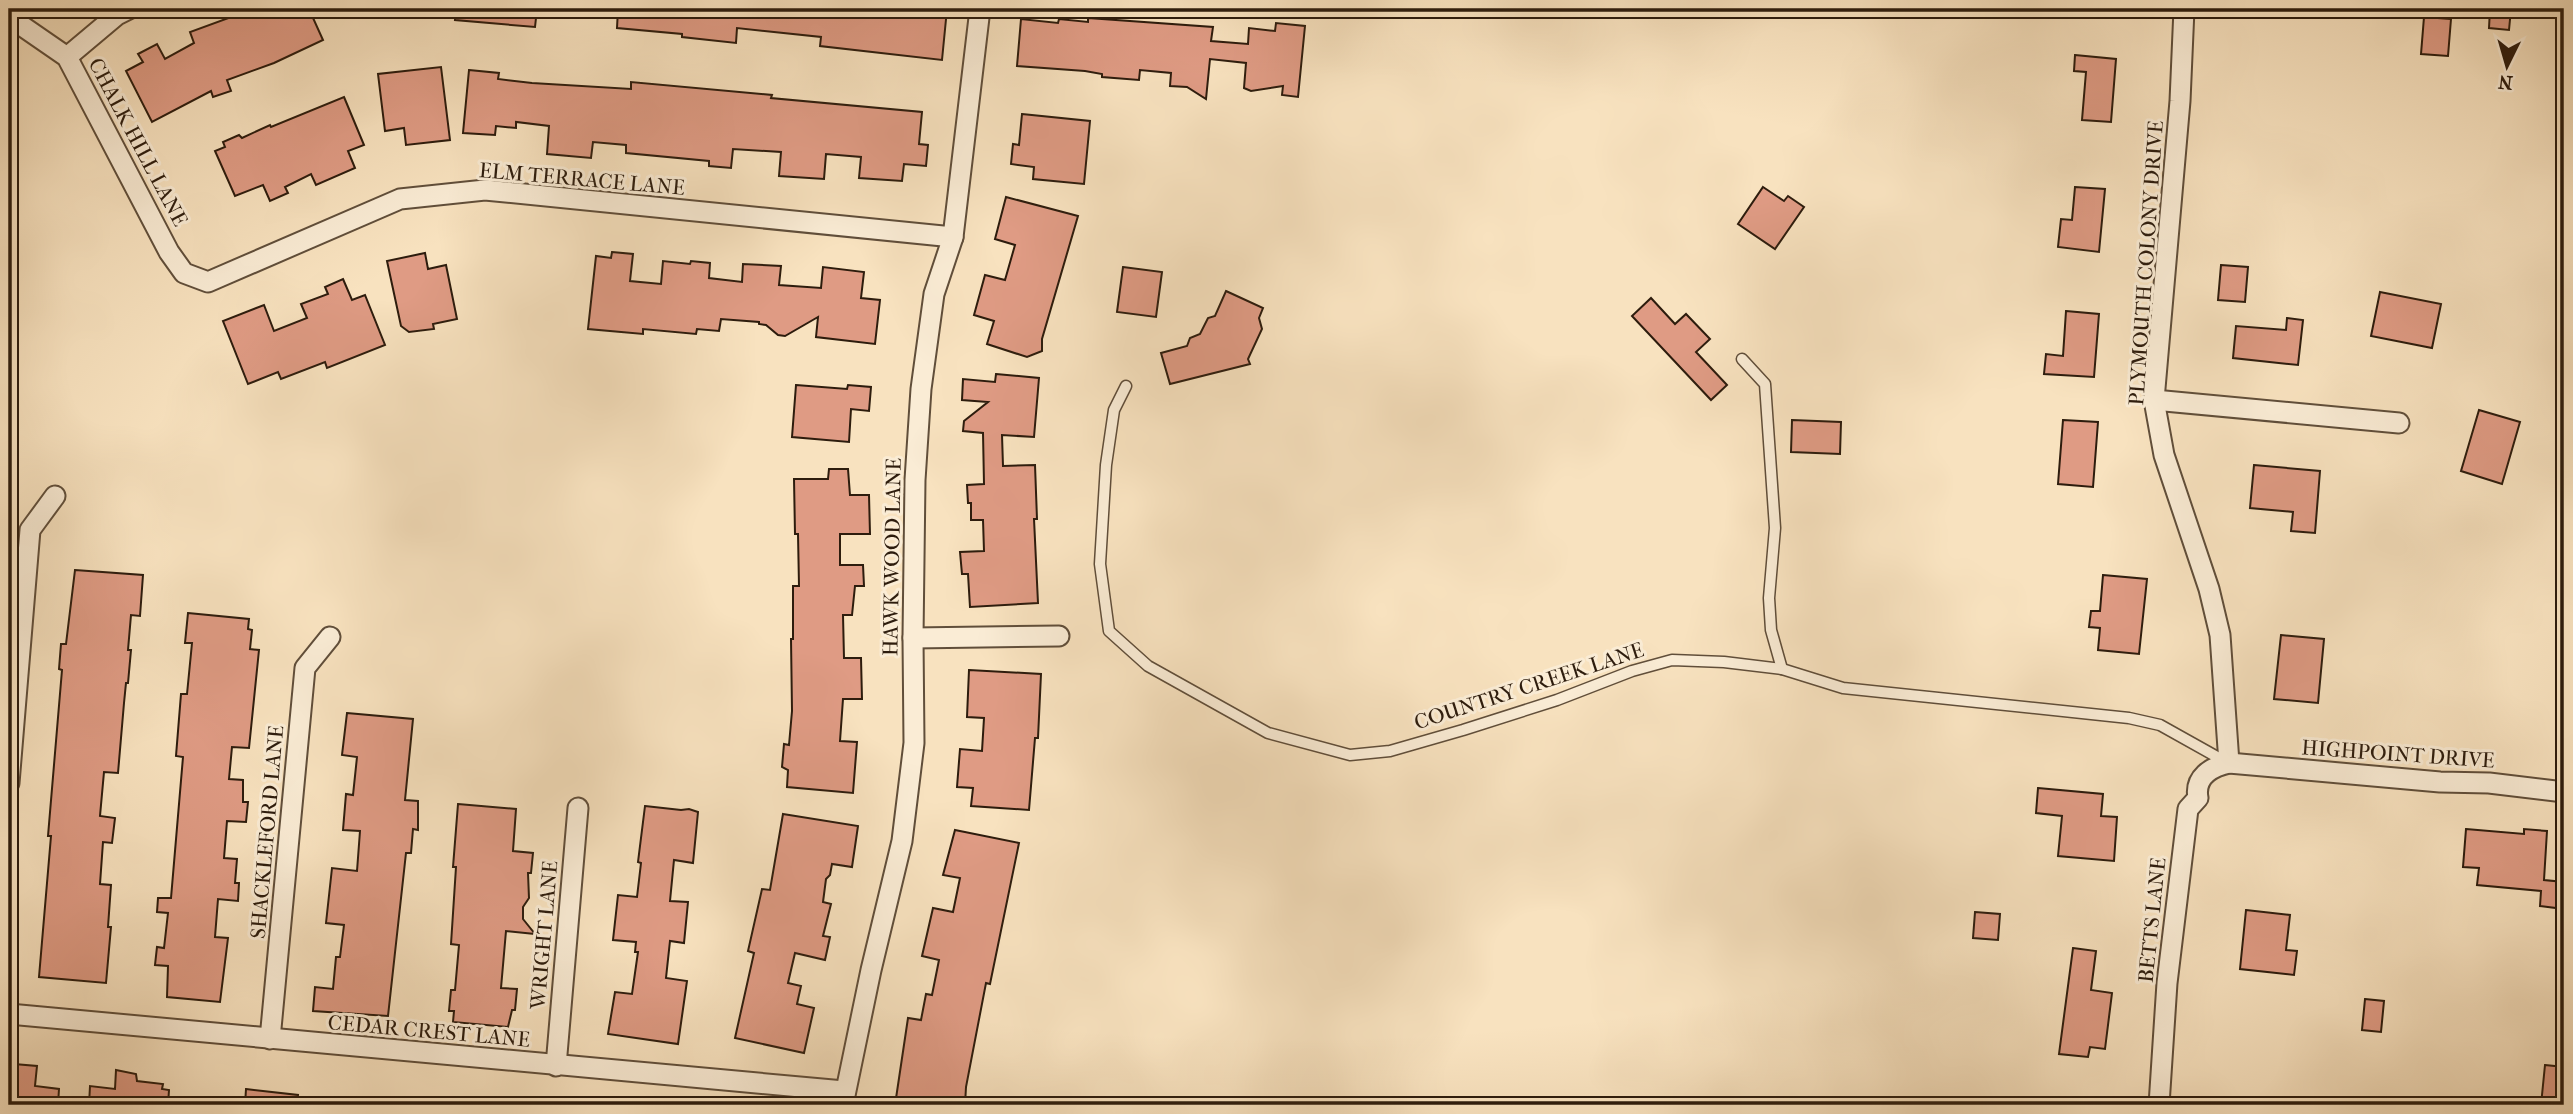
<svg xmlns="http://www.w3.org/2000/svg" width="2573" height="1114" viewBox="0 0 2573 1114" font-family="'IM FELL French Canon',serif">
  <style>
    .building { fill: #df9b84; stroke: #2d1c0d; stroke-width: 2 }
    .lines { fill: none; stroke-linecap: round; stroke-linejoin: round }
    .service-casing { stroke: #604e3a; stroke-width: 13 }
    .minor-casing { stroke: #604e3a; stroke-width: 23 }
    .service { stroke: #faecd5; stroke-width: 10 }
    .minor { stroke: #faecd5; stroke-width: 19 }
    .labels { text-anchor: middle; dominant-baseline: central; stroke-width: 6; stroke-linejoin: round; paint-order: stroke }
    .street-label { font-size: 21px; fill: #2d1c0d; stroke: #faecd5 }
  </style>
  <rect width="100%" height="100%" fill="#f8e2bf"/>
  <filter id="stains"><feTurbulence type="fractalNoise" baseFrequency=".00286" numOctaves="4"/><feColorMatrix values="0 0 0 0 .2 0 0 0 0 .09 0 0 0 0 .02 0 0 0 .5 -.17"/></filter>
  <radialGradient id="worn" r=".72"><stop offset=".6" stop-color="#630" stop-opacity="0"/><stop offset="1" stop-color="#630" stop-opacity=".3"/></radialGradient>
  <g class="building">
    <polygon points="253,9 309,9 323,40 274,63 227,80 231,91 213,97 211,91 152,122 126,71 143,62 138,54 157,44 165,59 194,43 190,32"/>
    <polygon points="456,9 537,9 535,27 455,20"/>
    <polygon points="618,9 947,9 942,60 820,46 821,37 737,28 736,43 682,37 682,34 617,28"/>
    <polygon points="2490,9 2511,9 2509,30 2489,28"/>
    <polygon points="2424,17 2451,19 2448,56 2421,54"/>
    <polygon points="1088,18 1213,27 1211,41 1248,44 1249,28 1275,31 1276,23 1305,26 1298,97 1282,95 1283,86 1251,91 1244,88 1246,63 1210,59 1206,99 1187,87 1170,86 1171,73 1140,70 1139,80 1102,77 1102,74 1085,71 1017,66 1021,19 1058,23 1059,19 1088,22"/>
    <polygon points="2075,55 2116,59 2111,122 2082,120 2086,72 2074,71"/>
    <polygon points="441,67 450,140 406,145 404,128 385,131 378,74"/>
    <polygon points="469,70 499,73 498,79 532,83 631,89 631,82 772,95 771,98 922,112 919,144 928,145 926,166 904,164 902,181 859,178 861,157 826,154 824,179 779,176 781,152 733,149 731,168 709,166 709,161 626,153 626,145 593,142 591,158 547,154 549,126 516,122 516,128 496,126 495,135 463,133"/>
    <polygon points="344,97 364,145 348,151 355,168 316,185 311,174 285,187 288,193 270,201 263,185 235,196 215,151 225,147 223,142 239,135 242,138 270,125 271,127"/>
    <polygon points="1022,114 1090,121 1084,184 1033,179 1034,167 1011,164 1013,144 1019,145"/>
    <polygon points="1763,187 1784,201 1788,196 1804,207 1775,249 1738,224"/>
    <polygon points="2075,187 2105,189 2099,252 2058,247 2061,219 2072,220"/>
    <polygon points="1006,197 1078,216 1042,339 1042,351 1027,357 987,344 994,321 974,315 985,275 1005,280 1015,245 995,239"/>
    <polygon points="612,252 633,254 630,281 661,284 663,261 690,264 691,261 710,263 709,278 742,282 743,264 781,266 779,285 821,288 823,267 864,272 861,298 880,300 875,344 816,337 818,317 785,336 778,335 766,325 759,324 759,322 721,319 719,331 697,329 696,334 643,329 643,334 588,329 596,256 611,258"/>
    <polygon points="425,253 428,269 446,265 457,319 433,324 434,329 409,332 401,326 387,261"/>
    <polygon points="2221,265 2248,267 2245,302 2218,300"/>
    <polygon points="1123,267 1162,272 1156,317 1117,312"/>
    <polygon points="343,279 352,300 365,295 385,345 327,368 325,362 281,379 278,372 248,384 223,321 264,305 274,331 307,318 301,304 328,294 325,287"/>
    <polygon points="1226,291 1263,308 1259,318 1262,329 1248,359 1250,364 1170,384 1161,353 1187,346 1190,338 1200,334 1208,318 1215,316"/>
    <polygon points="2380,292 2441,304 2432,348 2371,336"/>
    <polygon points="1651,298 1675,324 1686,314 1710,339 1696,352 1727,385 1711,400 1632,316"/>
    <polygon points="2066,311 2099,314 2094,377 2044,374 2046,354 2063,356"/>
    <polygon points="2287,318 2303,320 2298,365 2233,358 2236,326 2286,330"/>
    <polygon points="996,374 1039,378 1034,437 1002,435 1003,466 1035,465 1037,519 1034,519 1038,603 970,607 968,574 962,574 960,552 984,551 983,520 971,520 971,503 968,503 967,485 984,484 983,433 963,431 964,421 988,402 962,400 963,379 995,382"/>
    <polygon points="796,385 847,389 848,385 871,387 869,411 851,409 849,442 792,437"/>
    <polygon points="2479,410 2520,422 2502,484 2461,471"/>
    <polygon points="1792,420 1841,422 1840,454 1791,452"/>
    <polygon points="2063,420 2098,422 2093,487 2058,484"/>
    <polygon points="2254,465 2320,471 2315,533 2291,531 2293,512 2250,508"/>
    <polygon points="829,469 848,469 850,495 869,495 870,534 840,534 840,565 863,565 864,586 855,586 852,615 843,615 844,658 861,658 862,699 843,699 840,741 857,742 853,793 787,787 788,770 782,767 784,744 789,745 792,711 791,639 793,639 793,586 799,586 798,534 795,534 794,479 828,479"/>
    <polygon points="75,570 143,575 140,616 131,615 128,650 131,650 128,683 126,683 124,703 118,773 104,772 100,816 115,818 112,843 103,842 100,884 111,885 108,927 111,927 106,983 39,977 51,836 48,836 62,670 59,669 61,644 66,644"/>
    <polygon points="2103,575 2147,579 2139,654 2098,650 2100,628 2089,627 2091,611 2100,611"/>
    <polygon points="188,613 249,619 248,629 252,630 250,649 259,650 249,748 232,747 229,779 243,780 243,802 248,802 246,822 227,821 224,858 237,859 235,883 239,883 238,901 218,899 215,937 228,938 220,1002 167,997 168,966 155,965 157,947 164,948 168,913 157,912 158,898 171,898 183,757 176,756 181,694 187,694 192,643 185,643"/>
    <polygon points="2281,635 2324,639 2318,703 2274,699"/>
    <polygon points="969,670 1041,674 1038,738 1035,738 1029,810 971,806 973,788 957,787 960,749 982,751 984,718 967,717"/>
    <polygon points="347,713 413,719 405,800 418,801 418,830 413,829 411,853 406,853 388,1016 313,1011 315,987 333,989 336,957 340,957 344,925 326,923 332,868 357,871 360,831 343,830 346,794 353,795 357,757 342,755"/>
    <polygon points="2038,788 2103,794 2101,816 2117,817 2114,861 2058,856 2062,816 2036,813"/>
    <polygon points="458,804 516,809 513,851 533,853 531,873 528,873 529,898 523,907 523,919 535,934 506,931 501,988 517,989 515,1010 512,1010 508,1027 453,1022 454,1011 449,1011 451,990 455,990 459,945 451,944 456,867 453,867"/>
    <polygon points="645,806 681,810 689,809 698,812 693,863 674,860 670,901 688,902 684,943 670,941 666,978 687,981 678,1044 608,1034 615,992 632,994 638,952 635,952 636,942 613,940 618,895 637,897 641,863 638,862"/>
    <polygon points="783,814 858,826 852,867 832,864 830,875 826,879 823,902 831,904 823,936 830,937 825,960 795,953 788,983 801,986 797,1004 814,1008 804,1053 735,1038 754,953 748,951 762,889 770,890"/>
    <polygon points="2466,829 2524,834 2524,829 2547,831 2544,880 2564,882 2564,909 2540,906 2541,891 2477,885 2479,868 2463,867"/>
    <polygon points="955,830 1019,843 990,984 986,983 966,1087 965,1105 895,1105 908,1018 921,1020 926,994 932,995 939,960 922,956 933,908 953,912 960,878 943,875"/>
    <polygon points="2246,910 2290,915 2286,950 2297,951 2294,975 2240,969"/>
    <polygon points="1975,912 2000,914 1998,940 1973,938"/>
    <polygon points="2073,948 2096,951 2091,990 2112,993 2105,1049 2090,1047 2088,1057 2059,1054"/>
    <polygon points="2365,999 2384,1001 2381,1032 2362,1030"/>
    <polygon points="14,1064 37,1066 35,1086 59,1089 58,1105 9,1105 9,1076 13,1076"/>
    <polygon points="2545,1065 2564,1067 2564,1105 2541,1105"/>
    <polygon points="116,1070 136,1074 137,1081 163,1084 162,1089 169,1090 168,1105 89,1105 90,1086 115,1089"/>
    <polygon points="246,1089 298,1095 297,1105 245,1105"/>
  </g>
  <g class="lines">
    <defs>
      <g id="service">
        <polyline points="1742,359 1765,384 1775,528 1769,598 1771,630 1782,669"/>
        <polyline points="1126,386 1114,410 1106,465 1100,564 1109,631 1148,666 1268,733 1350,755 1390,751 1463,730 1557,700 1632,671 1672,660 1724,662 1782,669 1843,688 2129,718 2160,725 2228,763"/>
      </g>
      <g id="minor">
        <polyline points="2184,9 2180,101 2154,400 2164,455 2209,589 2220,635 2229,763"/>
        <polyline points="9,17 67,57 169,252 184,273 208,282 400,199 485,190 953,237"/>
        <polyline points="67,57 117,15 129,9"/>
        <polyline points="2154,400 2399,423"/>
        <polyline points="913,638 1059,636"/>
        <polyline points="9,783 30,530 55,496"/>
        <polyline points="9,1014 844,1091"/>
        <polyline points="270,1039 305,668 330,637"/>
        <polyline points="556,1066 578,808"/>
        <polyline points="843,1105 871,970 902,841 914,743 913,638 915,480 921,389 934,294 953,237 980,9"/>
        <path d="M2159,1105L2167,983L2188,809L2198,798C2194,777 2211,767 2229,763L2440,782L2489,783L2564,792"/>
      </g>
    </defs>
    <use href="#service" class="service-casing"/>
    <use href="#minor" class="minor-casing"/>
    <use href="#service" class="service"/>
    <use href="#minor" class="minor"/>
  </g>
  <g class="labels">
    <g class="street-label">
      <text transform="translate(138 142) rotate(62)">CHALK HILL LANE</text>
      <text transform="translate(582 179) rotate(5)">ELM TERRACE LANE</text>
      <text transform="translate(2146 263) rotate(-86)">PLYMOUTH COLONY DRIVE</text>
      <text transform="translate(892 557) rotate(-89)">HAWK WOOD LANE</text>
      <text transform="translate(1529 686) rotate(-18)">COUNTRY CREEK LANE</text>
      <text transform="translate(2398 754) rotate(4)">HIGHPOINT DRIVE</text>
      <text transform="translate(267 832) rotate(-85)">SHACKLEFORD LANE</text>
      <text transform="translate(2152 920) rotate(-84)">BETTS LANE</text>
      <text transform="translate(544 935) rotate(-85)">WRIGHT LANE</text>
      <text transform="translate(429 1031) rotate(5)">CEDAR CREST LANE</text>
    </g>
  </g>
  <rect width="2573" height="1114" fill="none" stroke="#f8e2bf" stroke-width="35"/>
  <rect x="10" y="10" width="2552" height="1093" fill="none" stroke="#2d1c0d" stroke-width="3.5"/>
  <rect x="18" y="18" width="2538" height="1079" fill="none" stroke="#2d1c0d" stroke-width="2"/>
  <g transform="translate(2507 66) rotate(185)" stroke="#faecd5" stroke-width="5" paint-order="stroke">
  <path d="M0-5L12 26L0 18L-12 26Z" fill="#2d1c0d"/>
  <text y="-10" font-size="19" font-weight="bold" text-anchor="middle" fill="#2d1c0d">N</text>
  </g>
  <rect width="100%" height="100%" filter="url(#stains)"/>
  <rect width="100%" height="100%" fill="url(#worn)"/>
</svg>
